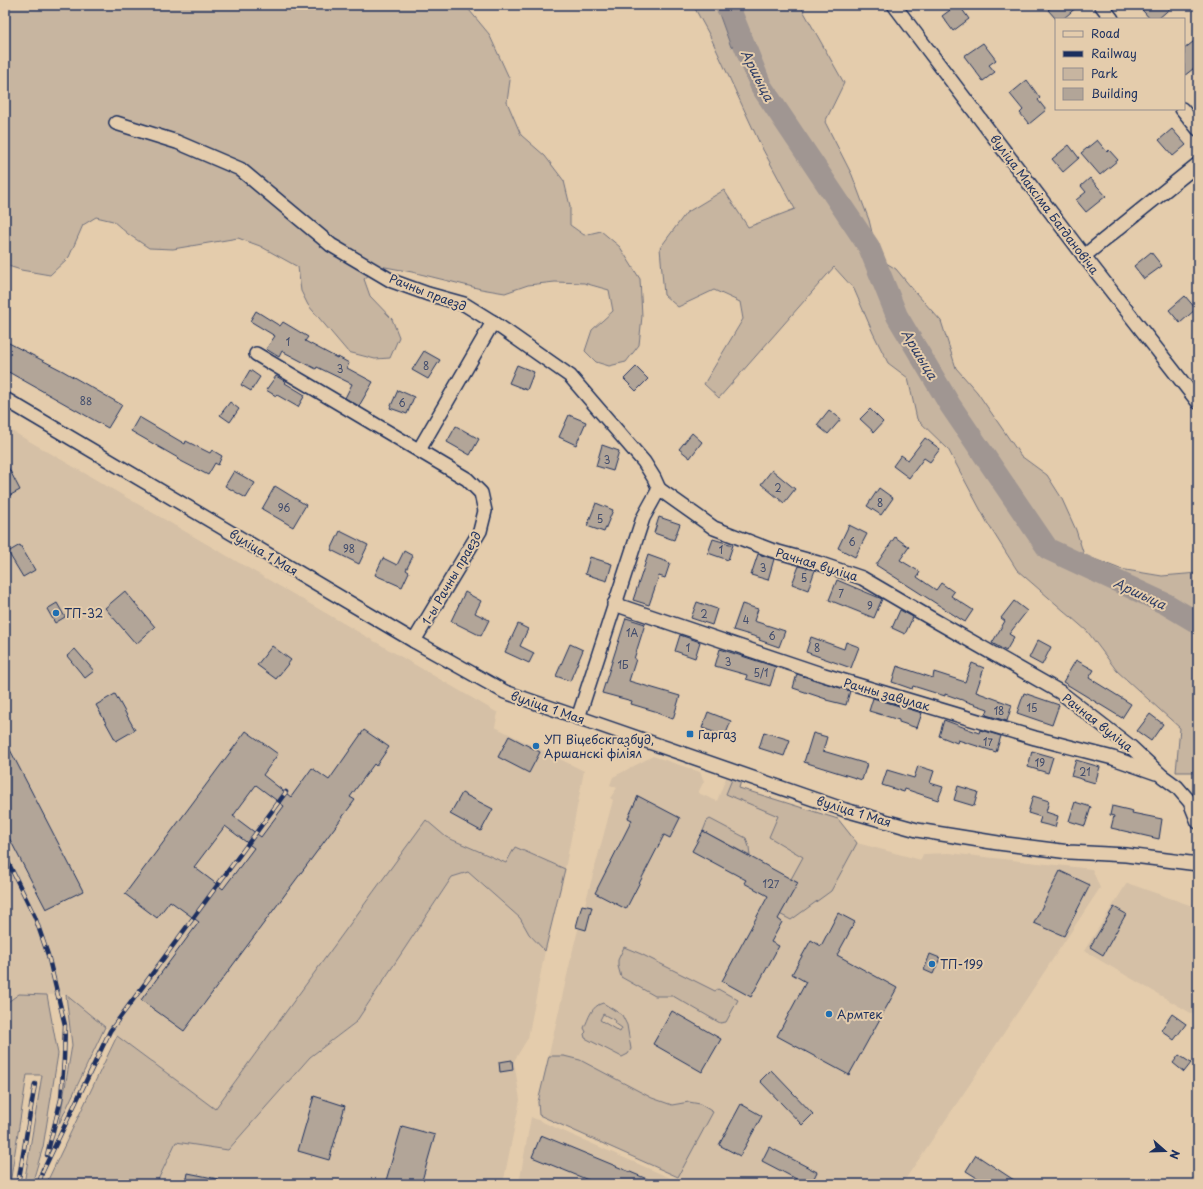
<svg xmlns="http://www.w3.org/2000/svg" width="1203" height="1189" viewBox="0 0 1203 1189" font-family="'Playpen Sans',sans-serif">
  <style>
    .built { fill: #d5c0a6 }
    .green { fill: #c7b5a0; stroke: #71727f; fill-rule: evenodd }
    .water { fill: #a09692; stroke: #6b6d7d }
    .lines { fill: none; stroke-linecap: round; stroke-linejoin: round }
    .shore { stroke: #505873; stroke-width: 1 }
    .river { stroke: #a09692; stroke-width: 22 }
    .building { fill: #b2a598; stroke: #1b2f5e; fill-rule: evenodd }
    .minor-casing { stroke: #1b2f5e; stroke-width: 16 }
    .minor { stroke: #e4ccac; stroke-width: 13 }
    .rail-casing { stroke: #1b2f5e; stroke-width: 4.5 }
    .rail { stroke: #e4ccac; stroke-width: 3; stroke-dasharray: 9; stroke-linecap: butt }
    .poi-dot { fill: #1f6fb2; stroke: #e4ccac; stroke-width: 1.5 }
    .labels { text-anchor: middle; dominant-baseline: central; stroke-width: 4; stroke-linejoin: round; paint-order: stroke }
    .number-label { font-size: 10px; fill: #414c6c }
    .street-label { font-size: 12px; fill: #1b2f5e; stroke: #e4ccac }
    .poi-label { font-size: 12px; fill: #1b2f5e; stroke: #e4ccac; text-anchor: start }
    .water-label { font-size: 13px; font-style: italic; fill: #2f3e66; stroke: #e4ccac }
  </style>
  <rect width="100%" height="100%" fill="#e4ccac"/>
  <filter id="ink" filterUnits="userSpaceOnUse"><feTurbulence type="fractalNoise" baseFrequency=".025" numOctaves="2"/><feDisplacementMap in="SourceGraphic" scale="8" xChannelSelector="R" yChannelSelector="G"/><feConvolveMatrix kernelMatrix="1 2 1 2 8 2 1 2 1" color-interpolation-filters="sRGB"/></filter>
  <g filter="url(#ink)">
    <g class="built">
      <polygon points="5,427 498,713 495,727 584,771 565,869 515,847 506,863 446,837 426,821 215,1110 110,1031 66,995 19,994 5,1004"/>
      <polygon points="653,756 700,772 704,781 698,793 717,801 727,775 741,781 739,788 838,819 857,843 921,860 923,854 949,853 1092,869 1100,888 970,1084 902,1184 694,1184 539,1115 538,1102 574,945 613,800 610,798 617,788 610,785 613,777"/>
      <polygon points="468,872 520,918 529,934 545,951 528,1038 514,1061 520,1100 503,1184 156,1184 176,1142 228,1150 310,1057 356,1022 452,877"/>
      <polygon points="1127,883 1198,908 1198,1014 1196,1016 1084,951"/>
      <polygon points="531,1117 684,1184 519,1184"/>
    </g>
    <g class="green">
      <polygon points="5,5 465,5 489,34 510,80 507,102 521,135 545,156 564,181 570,206 570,225 584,235 601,231 620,247 640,279 642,316 639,345 626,362 609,366 596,362 585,351 592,330 613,311 609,290 584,283 555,282 528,285 505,293 481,289 412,272 380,266 364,279 370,296 392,319 399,337 390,358 375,359 348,352 308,305 301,291 298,267 260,246 238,238 173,249 149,248 128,234 113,221 96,217 83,225 69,257 50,275 21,270 5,265"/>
      <polygon points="693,5 800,5 844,83 825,122 852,175 869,220 878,258 896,269 915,292 941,321 956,368 977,392 1021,456 1047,475 1061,497 1076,530 1084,555 1120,569 1162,576 1198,573 1198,772 1176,772 1180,728 1117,671 1087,631 1017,570 988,524 948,449 917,419 908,378 888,363 873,333 854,289 834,267 719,398 704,384 743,319 740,302 714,290 678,307 664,295 660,248 686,213 724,190 748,227 795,209 761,146 710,36"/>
      <polygon points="733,777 741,781 739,788 838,819 857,843 831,891 791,920 770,909 798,883 791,879 803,857 769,837 778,816 726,794"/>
      <polygon points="710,819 746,838 749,847 750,856 703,831 707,821"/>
      <polygon points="426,820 446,837 506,863 515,847 565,869 545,951 529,934 520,918 468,872 452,877 356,1022 310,1057 228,1150 176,1142 156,1184 46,1184 117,1036 215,1109"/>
      <polygon points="624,947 641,954 715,991 718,989 738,1000 726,1022 720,1023 673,996 655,996 621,977 618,966 618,960"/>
      <polygon points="19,994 47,995 58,1054 43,1147 32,1184 24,1184 42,1075 27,1075 10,1184 5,1184 5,1004"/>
      <polygon points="66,995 105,1027 59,1124 72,1045"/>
      <path d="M603,1003L622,1015L627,1025L631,1049L628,1054L622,1057L585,1038L584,1034L586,1032L584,1028C589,1018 591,1006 603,1003ZM603,1014L616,1021L615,1023L622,1028L620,1032L600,1020Z"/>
      <polygon points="549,1056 564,1056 580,1060 652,1098 672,1105 689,1102 700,1104 713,1112 678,1177 539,1115 538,1102"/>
    </g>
    <polygon class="water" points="714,5 738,5 752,37 731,47 718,11"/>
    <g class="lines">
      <polyline class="shore" points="719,5 722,10 733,39 735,41 746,34 735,5"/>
      <polyline class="river" points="725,5 731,12 761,86 869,247 897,316 950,405 1048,549 1166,604 1198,623"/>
    </g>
    <g class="building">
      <polygon points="957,5 959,5 969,19 953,31 942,16"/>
      <polygon points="1054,5 1079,5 1063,19 1056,19 1048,10"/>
      <polygon points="1138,5 1174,5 1158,19 1150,19"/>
      <polygon points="1198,38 1198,65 1184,76 1184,49"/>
      <polygon points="983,43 996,60 989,65 995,72 983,81 964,56"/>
      <polygon points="1027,80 1040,98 1038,100 1046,110 1029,124 1020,113 1023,110 1010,94"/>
      <polygon points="1172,129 1186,145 1173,156 1159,140"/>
      <polygon points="1097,140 1107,152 1109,150 1118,160 1100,175 1081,153"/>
      <polygon points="1069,145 1079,158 1063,172 1052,159"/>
      <polygon points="1090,178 1106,196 1086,212 1076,200 1086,192 1081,186"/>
      <polygon points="1151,252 1162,266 1144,279 1134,266"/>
      <polygon points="1185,296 1196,309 1180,323 1169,310"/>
      <polygon points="256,311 280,326 283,322 308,337 305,341 337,358 338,357 349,363 347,368 373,382 359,406 345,398 352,384 317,367 316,369 282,351 279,357 266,349 275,336 250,321"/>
      <polygon points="5,341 63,371 122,405 108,428 5,370"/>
      <polygon points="424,351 440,360 428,379 412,370"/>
      <polygon points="517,365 534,372 527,390 509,383"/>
      <polygon points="636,367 648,379 636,391 624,379"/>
      <polygon points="250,370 260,377 251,391 241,385"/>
      <polygon points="276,376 286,382 285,383 305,395 298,407 277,395 276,396 266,390"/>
      <polygon points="398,390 414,397 407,414 390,408"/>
      <polygon points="230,402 239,409 230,422 220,415"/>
      <polygon points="870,409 883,422 874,432 860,419"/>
      <polygon points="829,410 841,419 828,434 817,425"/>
      <polygon points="569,415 586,422 576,445 559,437"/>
      <polygon points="139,417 185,444 186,441 210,453 212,450 222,456 218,465 215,463 208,475 177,459 178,458 131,431"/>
      <polygon points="456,426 479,439 470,455 447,442"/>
      <polygon points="692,433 702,442 690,458 679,449"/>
      <polygon points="925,438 940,449 930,462 924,458 909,478 893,466 901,455 908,460"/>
      <polygon points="602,445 619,451 613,471 596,466"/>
      <polygon points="5,461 20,490 5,498"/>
      <polygon points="772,470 795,489 784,503 761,484"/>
      <polygon points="234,471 255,483 246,498 225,486"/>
      <polygon points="275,486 306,505 293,527 262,509"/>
      <polygon points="879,488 893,498 881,515 867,506"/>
      <polygon points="596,503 613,510 604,532 587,526"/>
      <polygon points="659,517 680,524 674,540 654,533"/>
      <polygon points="849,525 867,534 855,557 838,548"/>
      <polygon points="340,531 368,545 359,564 331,550"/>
      <polygon points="895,537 909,547 900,560 920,572 917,577 936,590 941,583 954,592 951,596 973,610 965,622 876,565"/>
      <polygon points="713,539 733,545 728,560 708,553"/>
      <polygon points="20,545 35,570 23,577 8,552"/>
      <polygon points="404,551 413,556 406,570 409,572 402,587 375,575 383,558 397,565"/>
      <polygon points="758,554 774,559 768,580 751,575"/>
      <polygon points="648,555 670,563 665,578 659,576 649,605 633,600"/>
      <polygon points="590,557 612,564 607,581 585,574"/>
      <polygon points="799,566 815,570 808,590 792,584"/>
      <polygon points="837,580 882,599 874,618 829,600"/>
      <polygon points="125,591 155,627 136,644 105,608"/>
      <polygon points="465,592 481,601 475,613 489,620 481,636 451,621"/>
      <polygon points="1014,601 1027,611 1009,634 1014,637 1006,651 992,643 1005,621 1001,618"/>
      <polygon points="697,602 717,609 712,625 691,618"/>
      <polygon points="57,603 65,617 55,623 47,609"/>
      <polygon points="742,604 758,609 754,621 785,631 779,647 759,640 760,638 733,630"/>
      <polygon points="900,610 913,617 905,634 892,628"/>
      <polygon points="626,618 645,624 634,659 636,659 629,681 680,696 673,719 657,713 658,712 631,704 632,701 602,693"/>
      <polygon points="518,624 528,629 520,646 534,653 529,663 505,652"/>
      <polygon points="680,635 700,642 695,658 675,651"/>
      <polygon points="811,637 844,649 846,642 859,647 851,668 806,652"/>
      <polygon points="1038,640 1051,647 1042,665 1029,658"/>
      <polygon points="570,644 583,650 570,681 556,676"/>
      <polygon points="272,646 291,660 276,679 257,665"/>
      <polygon points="75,649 94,671 85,678 67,656"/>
      <polygon points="720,649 776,667 770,686 746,679 747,675 715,666"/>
      <polygon points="1076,660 1094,670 1089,678 1131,704 1122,718 1063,682"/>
      <polygon points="972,663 984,668 976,692 1012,705 1007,721 986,715 988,709 945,694 945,696 913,686 912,689 892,682 897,666 933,678 934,672 965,682"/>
      <polygon points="797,674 850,691 846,705 826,700 826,699 793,688"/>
      <polygon points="1024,693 1059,705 1052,725 1017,713"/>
      <polygon points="115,694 135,730 116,741 96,705"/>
      <polygon points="873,698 922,713 917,728 899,722 899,720 869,711"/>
      <polygon points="708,712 731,721 725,736 702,728"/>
      <polygon points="1150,714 1163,724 1151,741 1137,731"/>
      <polygon points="944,720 979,733 980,730 1001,736 996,752 958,740 957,743 939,736"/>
      <path d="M364,730L389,747L376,766L374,764L350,797L355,800L184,1031L141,1000L199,922L170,901L157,918L125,894L246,731L278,754L263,775L291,797L312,768L329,780ZM256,785L284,806L261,837L233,816ZM225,826L254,848L223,889L194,867Z"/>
      <polygon points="764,732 790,740 784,756 759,748"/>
      <polygon points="813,733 827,737 823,751 867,764 862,780 804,762"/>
      <polygon points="509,736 540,752 529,773 498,757"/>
      <polygon points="5,740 83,891 46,909 5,830"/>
      <polygon points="1032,751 1053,757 1048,773 1028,767"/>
      <polygon points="1076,760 1100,767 1095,783 1071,776"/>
      <polygon points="918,766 934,771 930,783 943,787 938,800 905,789 904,792 882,785 887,770 914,778"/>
      <polygon points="958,786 978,792 974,806 954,800"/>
      <polygon points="462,793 493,809 481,831 450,814"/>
      <polygon points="638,796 680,818 670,838 664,835 626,909 595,893 632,820 628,818"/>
      <polygon points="1033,796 1049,801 1046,812 1058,816 1055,827 1039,823 1041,817 1028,813"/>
      <polygon points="1075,802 1091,807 1085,826 1069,821"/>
      <polygon points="1112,806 1133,811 1132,813 1162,819 1159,839 1111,828 1114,816 1110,815"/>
      <polygon points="703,831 798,883 778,919 782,922 771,942 779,946 751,997 722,981 768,896 744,883 746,880 692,851"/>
      <polygon points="1060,871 1090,885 1064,936 1034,923"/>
      <polygon points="582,905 592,907 586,930 576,927"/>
      <polygon points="1114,907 1126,914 1103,955 1090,947"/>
      <polygon points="838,913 855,922 837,955 897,988 849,1075 777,1036 806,982 792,974 811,940 821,946"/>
      <polygon points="930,954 940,958 933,974 924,970"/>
      <polygon points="672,1011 721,1039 702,1072 653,1044"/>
      <polygon points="1172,1014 1186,1024 1174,1040 1161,1030"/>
      <polygon points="1179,1055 1191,1063 1184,1072 1173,1063"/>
      <polygon points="512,1060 513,1070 500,1072 499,1062"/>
      <polygon points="771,1070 813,1114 802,1125 760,1081"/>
      <polygon points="314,1096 345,1106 329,1160 298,1151"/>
      <polygon points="741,1104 762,1116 740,1156 719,1145"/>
      <polygon points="402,1126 435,1135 421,1184 385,1184"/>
      <polygon points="541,1135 659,1184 598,1184 532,1157"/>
      <polygon points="769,1147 817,1172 811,1184 806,1184 762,1161"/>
      <polygon points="976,1155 1020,1184 987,1184 966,1171"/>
      <polygon points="188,1173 218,1179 218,1184 186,1184"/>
    </g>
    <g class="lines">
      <defs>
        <g id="minor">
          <polyline points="894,5 1084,256 1198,402"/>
          <polyline points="1101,5 1112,19"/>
          <polyline points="1182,109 1198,129"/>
          <polyline points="116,123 177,142 240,169 331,245 392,281 428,294 464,304 493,322 570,376 644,462 654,478 659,489"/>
          <polyline points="1084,256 1198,164"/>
          <polyline points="256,354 467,479 481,493 485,511 480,531 414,641"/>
          <polyline points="5,399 414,641 505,692 845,810 917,830 998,843 1069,852 1126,855 1198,864"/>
          <polyline points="419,450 493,322"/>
          <polyline points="614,604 824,675 1035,738 1113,758 1156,773"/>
          <polyline points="578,718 643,518 659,489 714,528 771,550 818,563 862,578 927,616 1060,692 1131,747 1162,776 1177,787 1190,802 1198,822"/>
        </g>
      </defs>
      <use href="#minor" class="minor-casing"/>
      <use href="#minor" class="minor"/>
      <defs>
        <g id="rail">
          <polyline points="5,856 35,917 48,955 65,1025 64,1059 61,1099 47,1155"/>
          <polyline points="42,1173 110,1031 286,792"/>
          <polyline points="18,1184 35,1084"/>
          <polyline points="39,1184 43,1169"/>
        </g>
      </defs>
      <use href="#rail" class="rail-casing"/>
      <use href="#rail" class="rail"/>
    </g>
  </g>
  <g class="poi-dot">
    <circle cx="56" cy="613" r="4"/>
    <rect x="686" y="730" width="8" height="8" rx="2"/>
    <circle cx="536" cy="746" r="4"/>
    <circle cx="932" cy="964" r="4"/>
    <circle cx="829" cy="1014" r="4"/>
  </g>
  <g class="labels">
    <g class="number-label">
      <text x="288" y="341">1</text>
      <text x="426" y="365">8</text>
      <text x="340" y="368">3</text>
      <text x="86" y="400">88</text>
      <text x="402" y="402">6</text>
      <text x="607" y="459">3</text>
      <text x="778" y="487">2</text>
      <text x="880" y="502">8</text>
      <text x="284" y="507">96</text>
      <text x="600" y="518">5</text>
      <text x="852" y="541">6</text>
      <text x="349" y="548">98</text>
      <text x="721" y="549">1</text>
      <text x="763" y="567">3</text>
      <text x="804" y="577">5</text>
      <text x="841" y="593">7</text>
      <text x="870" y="605">9</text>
      <text x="704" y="613">2</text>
      <text x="746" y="619">4</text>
      <text x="632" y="632">1А</text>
      <text x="772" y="635">6</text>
      <text x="688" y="647">1</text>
      <text x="817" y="647">8</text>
      <text x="728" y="661">3</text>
      <text x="623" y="664">1Б</text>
      <text x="761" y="672">5/1</text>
      <text x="1032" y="707">15</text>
      <text x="999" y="710">18</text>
      <text x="988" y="741">17</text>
      <text x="1040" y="762">19</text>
      <text x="1085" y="771">21</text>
      <text x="771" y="883">127</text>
    </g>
    <g class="street-label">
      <text transform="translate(1045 204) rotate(53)">вуліца Максіма Багдановіча</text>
      <text transform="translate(428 292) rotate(21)">Рачны праезд</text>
      <text transform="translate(264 552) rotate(31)">вуліца 1 Мая</text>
      <text transform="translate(817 564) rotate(17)">Рачная вуліца</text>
      <text transform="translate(451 578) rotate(-60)">1-ы Рачны праезд</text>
      <text transform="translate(887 694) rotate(16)">Рачны завулак</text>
      <text transform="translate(548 707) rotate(19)">вуліца 1 Мая</text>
      <text transform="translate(1098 722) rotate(38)">Рачная вуліца</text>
      <text transform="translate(854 811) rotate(17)">вуліца 1 Мая</text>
    </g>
    <g class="poi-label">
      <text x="64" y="613">ТП-32</text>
      <text x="698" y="734">Гаргаз</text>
      <text x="544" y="739">УП Віцебскгазбуд,<tspan x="544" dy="14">Аршанскі філіял</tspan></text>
      <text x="940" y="964">ТП-199</text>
      <text x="837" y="1014">Армтек</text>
    </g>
    <g class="water-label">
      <text transform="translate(758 75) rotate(63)">Аршыца</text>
      <text transform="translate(920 354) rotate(59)">Аршыца</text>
      <text transform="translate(1140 593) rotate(25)">Аршыца</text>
    </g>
  </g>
  <rect width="1203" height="1189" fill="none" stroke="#e4ccac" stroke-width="20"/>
  <rect x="10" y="10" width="1183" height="1169" fill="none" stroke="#1b2f5e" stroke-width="1.5" filter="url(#ink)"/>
  <rect x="1055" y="18" width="130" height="92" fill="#e4ccac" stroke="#948d8d"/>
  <rect x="1063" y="31" width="20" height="6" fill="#e4ccac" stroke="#948d8d"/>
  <text x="1091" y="38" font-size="12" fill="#1b2f5e">Road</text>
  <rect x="1063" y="51" width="20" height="6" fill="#1b2f5e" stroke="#948d8d"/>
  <text x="1091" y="58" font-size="12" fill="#1b2f5e">Railway</text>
  <rect x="1063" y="68" width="20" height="12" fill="#c7b5a0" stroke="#948d8d"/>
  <text x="1091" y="78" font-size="12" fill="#1b2f5e">Park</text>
  <rect x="1063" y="88" width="20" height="12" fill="#b2a598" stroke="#948d8d"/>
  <text x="1091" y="98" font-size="12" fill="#1b2f5e">Building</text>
  <g transform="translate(1165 1151) rotate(110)" stroke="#e4ccac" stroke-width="3" paint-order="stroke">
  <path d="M0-3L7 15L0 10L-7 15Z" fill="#1b2f5e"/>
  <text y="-6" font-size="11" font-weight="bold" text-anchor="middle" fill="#1b2f5e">N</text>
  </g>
</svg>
